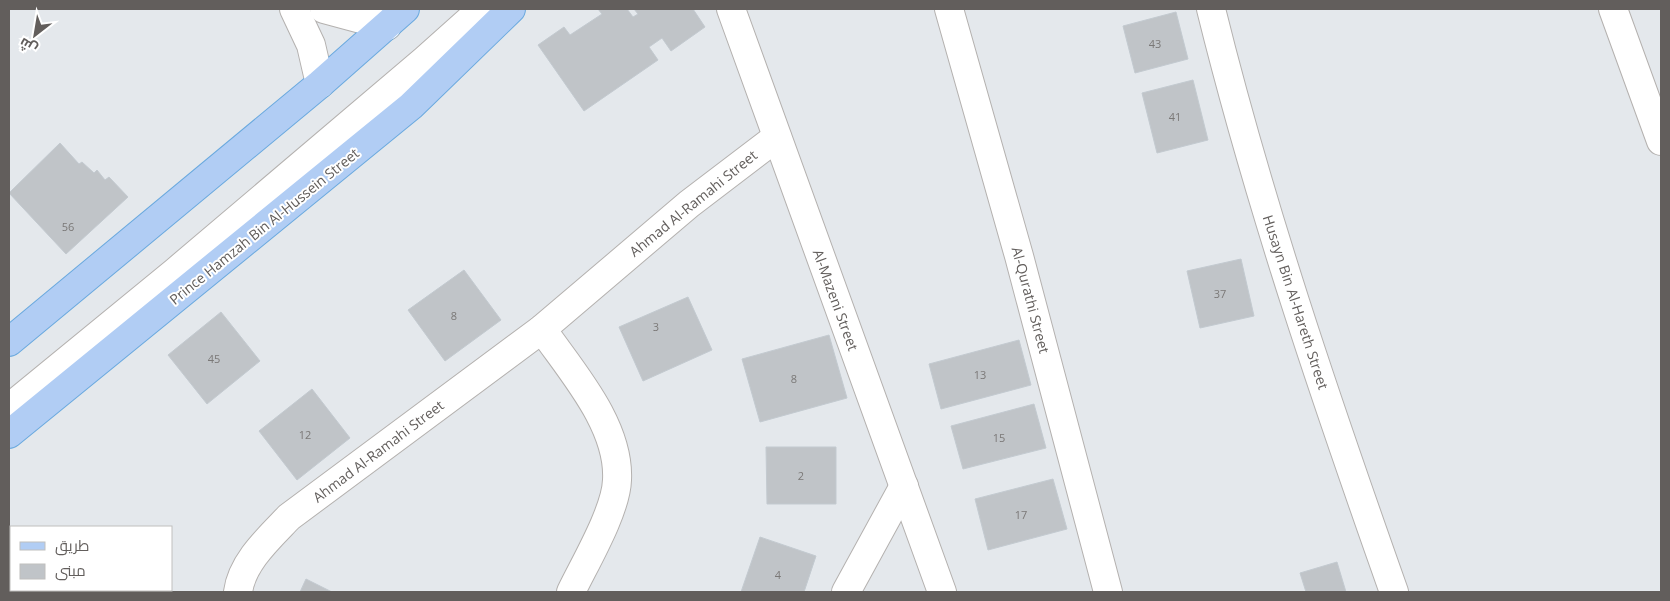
<svg xmlns="http://www.w3.org/2000/svg" width="1670" height="601" viewBox="0 0 1670 601" font-family="'Open Sans',Cairo,sans-serif">
  <style>
    .building { fill: #c0c4c8; stroke: #c3cad0 }
    .lines { fill: none; stroke-linecap: round; stroke-linejoin: round }
    .minor-casing { stroke: #b4b1af; stroke-width: 30 }
    .major-casing { stroke: #6aa9de; stroke-width: 30 }
    .minor { stroke: #fff; stroke-width: 28 }
    .major { stroke: #b1cdf4; stroke-width: 28 }
    .labels { text-anchor: middle; dominant-baseline: central; stroke-width: 4; stroke-linejoin: round; paint-order: stroke }
    .number-label { font-size: 11px; fill: #7a7877 }
    .street-label { font-size: 14px; fill: #625e5c; stroke: #fff }
  </style>
  <rect width="100%" height="100%" fill="#e4e8ec"/>
  <g class="building">
    <polygon points="598,9 627,9 633,17 638,14 634,9 693,9 705,27 671,51 662,38 649,47 658,60 584,111 538,45 564,27 570,35 602,14"/>
    <polygon points="1176,12 1188,59 1135,73 1123,26"/>
    <polygon points="1193,80 1208,140 1157,153 1142,93"/>
    <polygon points="60,143 79,164 82,162 94,173 97,170 105,180 109,177 128,197 66,254 9,193"/>
    <polygon points="1241,259 1254,316 1200,328 1187,271"/>
    <polygon points="464,270 501,320 445,361 408,310"/>
    <polygon points="688,297 712,350 643,381 619,327"/>
    <polygon points="221,312 260,361 207,404 168,355"/>
    <polygon points="829,335 847,398 760,422 742,359"/>
    <polygon points="1019,340 1031,385 941,409 929,364"/>
    <polygon points="312,389 350,438 297,480 259,431"/>
    <polygon points="1034,404 1046,448 963,469 951,426"/>
    <polygon points="766,447 836,447 836,504 767,504"/>
    <polygon points="1053,479 1067,529 988,550 975,499"/>
    <polygon points="760,537 816,556 804,592 741,592"/>
    <polygon points="1337,562 1346,592 1306,592 1300,573"/>
    <polygon points="306,579 332,592 300,592"/>
  </g>
  <g class="lines">
    <defs>
      <g id="minor">
        <polyline points="294,9 311,45 320,84"/>
        <polyline points="324,9 387,26"/>
        <polyline points="731,9 942,592"/>
        <polyline points="949,9 1019,256 1108,592"/>
        <path d="M1211,9C1260,207 1326,400 1394,592"/>
        <polyline points="1613,9 1661,141"/>
        <path d="M542,329C571,371 620,425 617,480C616,511 585,563 571,592"/>
        <polyline points="9,408 175,272 425,60 482,9"/>
        <path d="M238,592C242,562 269,538 289,517L542,329L689,204L777,137"/>
        <polyline points="846,592 904,486"/>
      </g>
      <g id="major">
        <polyline points="9,342 320,84 405,9"/>
        <polyline points="9,434 411,106 511,9"/>
      </g>
    </defs>
    <use href="#minor" class="minor-casing"/>
    <use href="#major" class="major-casing"/>
    <use href="#minor" class="minor"/>
    <use href="#major" class="major"/>
  </g>
  <g class="labels">
    <g class="number-label">
      <text x="1155" y="43">43</text>
      <text x="1175" y="116">41</text>
      <text x="68" y="226">56</text>
      <text x="1220" y="293">37</text>
      <text x="454" y="315">8</text>
      <text x="656" y="326">3</text>
      <text x="214" y="358">45</text>
      <text x="980" y="374">13</text>
      <text x="794" y="378">8</text>
      <text x="305" y="434">12</text>
      <text x="999" y="437">15</text>
      <text x="801" y="475">2</text>
      <text x="1021" y="514">17</text>
      <text x="778" y="574">4</text>
    </g>
    <g class="street-label">
      <text transform="translate(693 203) rotate(-39)">Ahmad Al-Ramahi Street</text>
      <text transform="translate(264 226) rotate(-39)">Prince Hamzah Bin Al-Hussein Street</text>
      <text transform="translate(836 300) rotate(70)">Al-Mazeni Street</text>
      <text transform="translate(1031 300) rotate(75)">Al-Qurathi Street</text>
      <text transform="translate(1296 302) rotate(72)">Husayn Bin Al-Hareth Street</text>
      <text transform="translate(378 451) rotate(-37)">Ahmad Al-Ramahi Street</text>
    </g>
  </g>
  <rect width="1670" height="601" fill="none" stroke="#625e5c" stroke-width="20"/>
  <rect x="10" y="526" width="162" height="65" fill="#ffffff" stroke="#c0bfbe"/>
  <rect x="20" y="542" width="25" height="8" fill="#b1cdf4" stroke="#c0bfbe"/>
  <text x="55" y="551" font-size="15" fill="#625e5c">طريق</text>
  <rect x="20" y="564" width="25" height="15" fill="#c0c4c8" stroke="#c0bfbe"/>
  <text x="55" y="576" font-size="15" fill="#625e5c">مبنى</text>
  <g transform="translate(35 35) rotate(211)" stroke="#ffffff" stroke-width="4" paint-order="stroke">
  <path d="M0-4L9 19L0 12L-9 19Z" fill="#625e5c"/>
  <text y="-8" font-size="14" font-weight="bold" text-anchor="middle" fill="#625e5c">ش</text>
  </g>
</svg>
